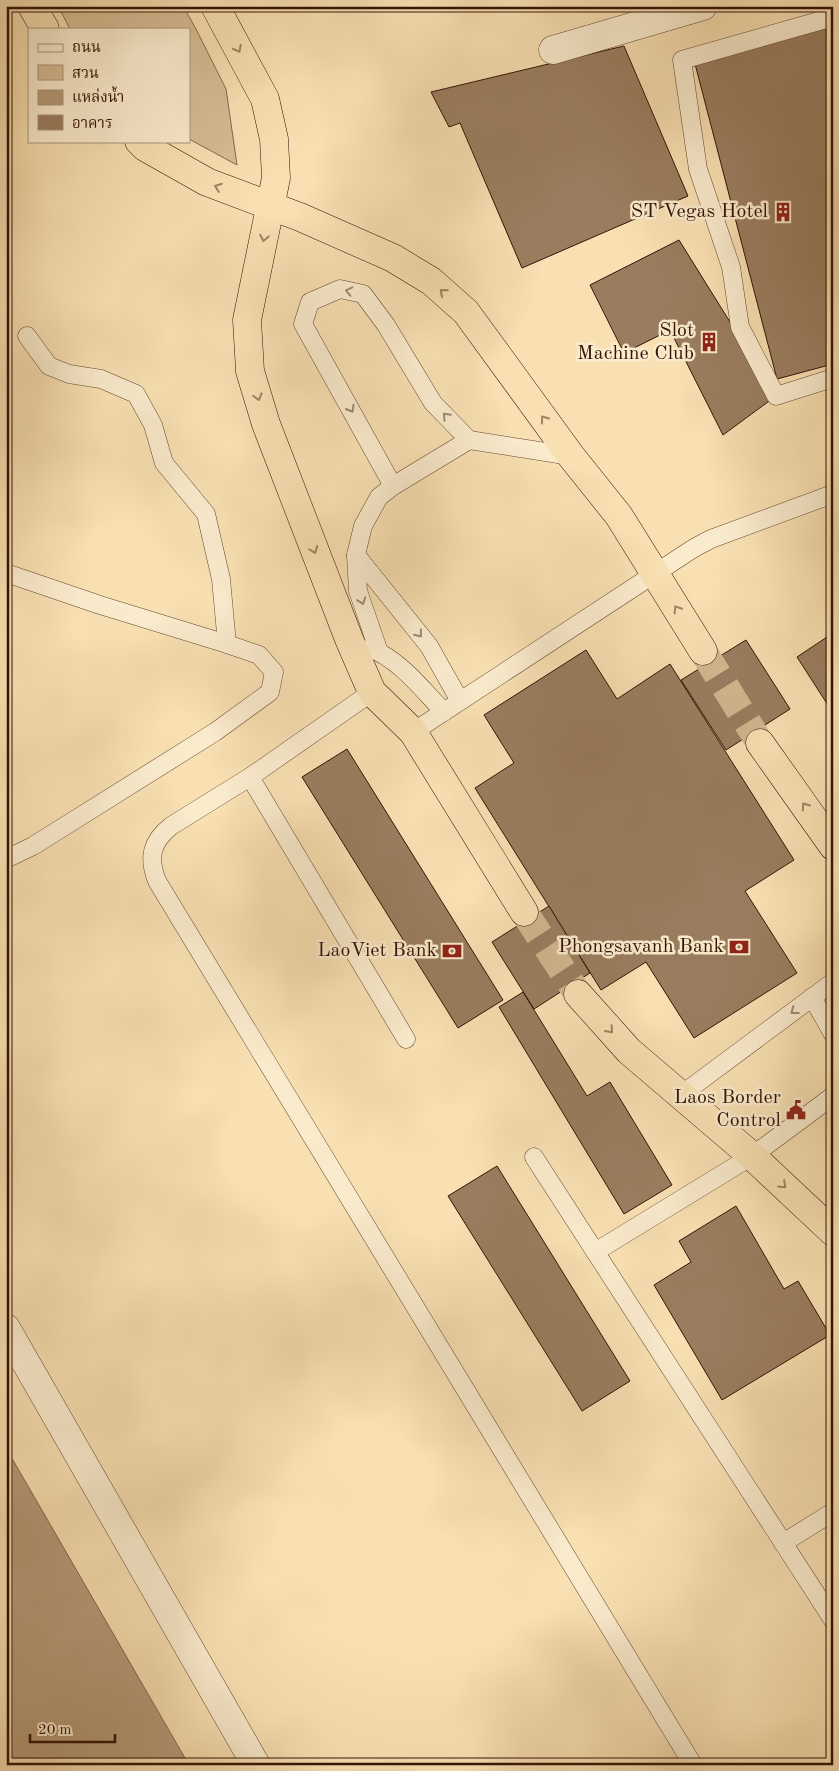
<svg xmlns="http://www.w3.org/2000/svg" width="839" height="1771" viewBox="0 0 839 1771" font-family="'Old Standard TT','Noto Serif Thai',serif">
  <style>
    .green { fill: #d7bd95; stroke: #86684d }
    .water { fill: #b59a77; stroke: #816449 }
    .building { fill: #9a7d5f; stroke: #341205 }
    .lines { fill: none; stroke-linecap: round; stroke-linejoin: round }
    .highway-tunnel { stroke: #d1b78f; stroke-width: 28; stroke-dasharray: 28 14; stroke-linecap: butt }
    .lane-casing { stroke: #654630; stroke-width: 19 }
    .street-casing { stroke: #654630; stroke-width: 29 }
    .highway-casing { stroke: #341205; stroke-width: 29 }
    .lane { stroke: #faebcd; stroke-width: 18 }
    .street { stroke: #faebcd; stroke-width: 28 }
    .highway { stroke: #f8e0b2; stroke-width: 28 }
    .oneway { stroke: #a08364 }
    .oneway2 { stroke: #a18973 }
    .labels { text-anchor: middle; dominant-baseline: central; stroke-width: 5; stroke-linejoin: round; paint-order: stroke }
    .poi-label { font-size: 20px; fill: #341205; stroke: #faebcd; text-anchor: end }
  </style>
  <rect width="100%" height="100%" fill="#f8e0b2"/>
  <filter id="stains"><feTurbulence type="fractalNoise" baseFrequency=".004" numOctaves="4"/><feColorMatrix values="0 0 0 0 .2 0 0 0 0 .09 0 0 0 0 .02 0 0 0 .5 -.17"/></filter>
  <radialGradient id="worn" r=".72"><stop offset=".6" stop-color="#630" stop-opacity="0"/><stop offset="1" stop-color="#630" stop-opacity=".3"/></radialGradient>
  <polygon class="green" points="58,6 183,6 196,29 226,89 237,165 189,139 189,29 70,29"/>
  <polygon class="water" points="6,1448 189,1765 6,1765"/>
  <g class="building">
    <polygon points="833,15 833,364 777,379 694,60"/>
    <polygon points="624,46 688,196 522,268 460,123 449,127 431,92"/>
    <polygon points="679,240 776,396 723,435 670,330 624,353 590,285"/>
    <polygon points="833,633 833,713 797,657"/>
    <polygon points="746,640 790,709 726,750 681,680"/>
    <polygon points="586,650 617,699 670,664 794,860 745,891 797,973 694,1038 646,962 601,990 475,788 514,763 484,715"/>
    <polygon points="347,749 503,1000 458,1028 302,777"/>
    <polygon points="549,906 590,973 534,1009 492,942"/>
    <polygon points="523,992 587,1096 610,1082 672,1185 624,1214 499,1007"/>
    <polygon points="497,1166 630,1381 582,1411 448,1196"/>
    <polygon points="736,1206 784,1289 798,1281 830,1335 722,1400 654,1285 691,1262 679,1241"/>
  </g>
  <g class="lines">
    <g class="highway-tunnel">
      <polyline points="703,651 760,743"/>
      <polyline points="524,912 578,994"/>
    </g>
    <defs>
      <g id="lane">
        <polyline points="833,17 682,60 698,169 731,267 740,327 776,396 833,378"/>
        <polyline points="393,486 469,440"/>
        <polyline points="356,555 429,646 460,701"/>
        <polyline points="6,573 100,605 227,644"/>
        <path d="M370,648C401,661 421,688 444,712"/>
        <polyline points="379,652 358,591 356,555 363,526 379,497 393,486 303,324 310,302 340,289 363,294 386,325 433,403 469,440 571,456"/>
        <path d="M372,692L250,777L171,826C151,842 148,858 157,881L693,1765"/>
        <polyline points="413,732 694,548 711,539 833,494"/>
        <polyline points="250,777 406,1039"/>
        <polyline points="6,859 33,846 215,732 270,692 274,672 259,655 227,644 221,579 206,514 164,463 153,425 136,394 101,379 69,374 49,366 27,336"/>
        <polyline points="812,997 833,1034"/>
        <polyline points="681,1095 833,982"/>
        <polyline points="534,1157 833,1620"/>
        <polyline points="595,1252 752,1156 833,1096"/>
        <polyline points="783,1543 833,1512"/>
      </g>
      <g id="street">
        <polyline points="553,50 703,6"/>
        <polyline points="6,1328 256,1765"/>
      </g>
      <g id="highway">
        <polyline points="32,6 45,29"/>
        <polyline points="215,6 265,99 274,139 276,178 247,320 250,371 266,424 349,639 372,692 413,732 524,912"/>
        <polyline points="139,141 145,147 207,182 300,217 393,258 431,281 466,312 571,456 619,516 703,651"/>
        <polyline points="760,743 833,846"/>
        <polyline points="578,994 629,1051 752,1156 833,1232"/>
      </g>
    </defs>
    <use href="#lane" class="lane-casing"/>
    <use href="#street" class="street-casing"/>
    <use href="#highway" class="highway-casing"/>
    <use href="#lane" class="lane"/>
    <use href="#street" class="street"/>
    <use href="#highway" class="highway"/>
  </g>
  <defs><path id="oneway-chevron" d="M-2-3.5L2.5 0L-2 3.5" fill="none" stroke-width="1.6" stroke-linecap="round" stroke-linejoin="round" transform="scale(1.25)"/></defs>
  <g class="oneway">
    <use href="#oneway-chevron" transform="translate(238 49) rotate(62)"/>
    <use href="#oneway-chevron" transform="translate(218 187) rotate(-160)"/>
    <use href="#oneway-chevron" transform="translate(264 238) rotate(101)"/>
    <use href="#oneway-chevron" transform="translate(443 292) rotate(-139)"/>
    <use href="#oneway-chevron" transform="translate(258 397) rotate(74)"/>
    <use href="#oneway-chevron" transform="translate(544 419) rotate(-126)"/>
    <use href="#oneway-chevron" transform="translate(314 550) rotate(69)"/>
    <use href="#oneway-chevron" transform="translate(677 609) rotate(-122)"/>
    <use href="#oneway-chevron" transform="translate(805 806) rotate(-125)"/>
    <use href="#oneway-chevron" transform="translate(610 1030) rotate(48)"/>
    <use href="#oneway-chevron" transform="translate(783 1185) rotate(43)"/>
  </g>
  <g class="oneway2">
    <use href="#oneway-chevron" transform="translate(349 291) rotate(-167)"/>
    <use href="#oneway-chevron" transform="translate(351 409) rotate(60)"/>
    <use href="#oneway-chevron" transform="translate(446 416) rotate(-134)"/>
    <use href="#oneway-chevron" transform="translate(362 601) rotate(71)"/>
    <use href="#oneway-chevron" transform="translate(419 634) rotate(52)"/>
    <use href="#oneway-chevron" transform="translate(794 1011) rotate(143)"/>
  </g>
  <defs>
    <symbol id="building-bare" viewBox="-9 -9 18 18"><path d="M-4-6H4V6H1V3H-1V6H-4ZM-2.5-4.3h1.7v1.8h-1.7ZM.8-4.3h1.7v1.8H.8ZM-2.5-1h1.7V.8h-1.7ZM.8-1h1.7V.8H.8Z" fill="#8f2418" stroke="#faebcd" stroke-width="2.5" paint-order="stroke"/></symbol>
    <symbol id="bank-bare" viewBox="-9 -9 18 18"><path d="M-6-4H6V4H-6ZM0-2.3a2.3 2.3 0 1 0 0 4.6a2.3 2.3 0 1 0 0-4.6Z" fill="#8f2418" stroke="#faebcd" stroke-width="2.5" paint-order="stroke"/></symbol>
    <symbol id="civic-bare" viewBox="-9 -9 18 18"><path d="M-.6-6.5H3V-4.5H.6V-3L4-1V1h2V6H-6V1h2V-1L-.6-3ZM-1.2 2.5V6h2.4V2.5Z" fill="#8f2418" stroke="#faebcd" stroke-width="2.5" paint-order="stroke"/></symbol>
  </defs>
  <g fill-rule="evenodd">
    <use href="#building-bare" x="769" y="198" width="28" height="28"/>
    <use href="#building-bare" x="695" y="328" width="28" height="28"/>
    <use href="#bank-bare" x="725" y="933" width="28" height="28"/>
    <use href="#bank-bare" x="438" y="937" width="28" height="28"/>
    <use href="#civic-bare" x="782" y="1096" width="28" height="28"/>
  </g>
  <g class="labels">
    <g class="poi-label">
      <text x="768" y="212">ST Vegas Hotel</text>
      <text x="694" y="331">Slot<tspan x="694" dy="23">Machine Club</tspan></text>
      <text x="724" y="947">Phongsavanh Bank</text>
      <text x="437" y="951">LaoViet Bank</text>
      <text x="781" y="1098">Laos Border<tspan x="781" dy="23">Control</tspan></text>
    </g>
  </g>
  <rect width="839" height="1771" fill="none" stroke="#f8e0b2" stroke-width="25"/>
  <rect x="8" y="8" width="824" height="1756" fill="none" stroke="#341205" stroke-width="2.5"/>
  <rect x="12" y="12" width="814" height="1746" fill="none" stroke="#341205"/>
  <rect x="28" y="28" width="162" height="115" fill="#faebcd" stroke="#ab947d"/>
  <rect x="38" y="44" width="25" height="8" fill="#faebcd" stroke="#ab947d"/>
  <text x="72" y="52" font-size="15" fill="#341205">ถนน</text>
  <rect x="38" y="65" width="25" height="15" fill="#d7bd95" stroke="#ab947d"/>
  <text x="72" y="78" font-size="15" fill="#341205">สวน</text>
  <rect x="38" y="90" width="25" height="15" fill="#b59a77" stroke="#ab947d"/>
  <text x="72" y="102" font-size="15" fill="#341205">แหล่งน้ำ</text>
  <rect x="38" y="115" width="25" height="15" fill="#9a7d5f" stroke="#ab947d"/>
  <text x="72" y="128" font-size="15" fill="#341205">อาคาร</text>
  <path d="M30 1734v8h85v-8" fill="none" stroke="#341205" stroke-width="2.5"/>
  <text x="38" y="1734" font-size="15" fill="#341205" stroke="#faebcd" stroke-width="4" paint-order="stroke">20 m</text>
  <rect width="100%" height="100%" filter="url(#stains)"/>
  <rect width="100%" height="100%" fill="url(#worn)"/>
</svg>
